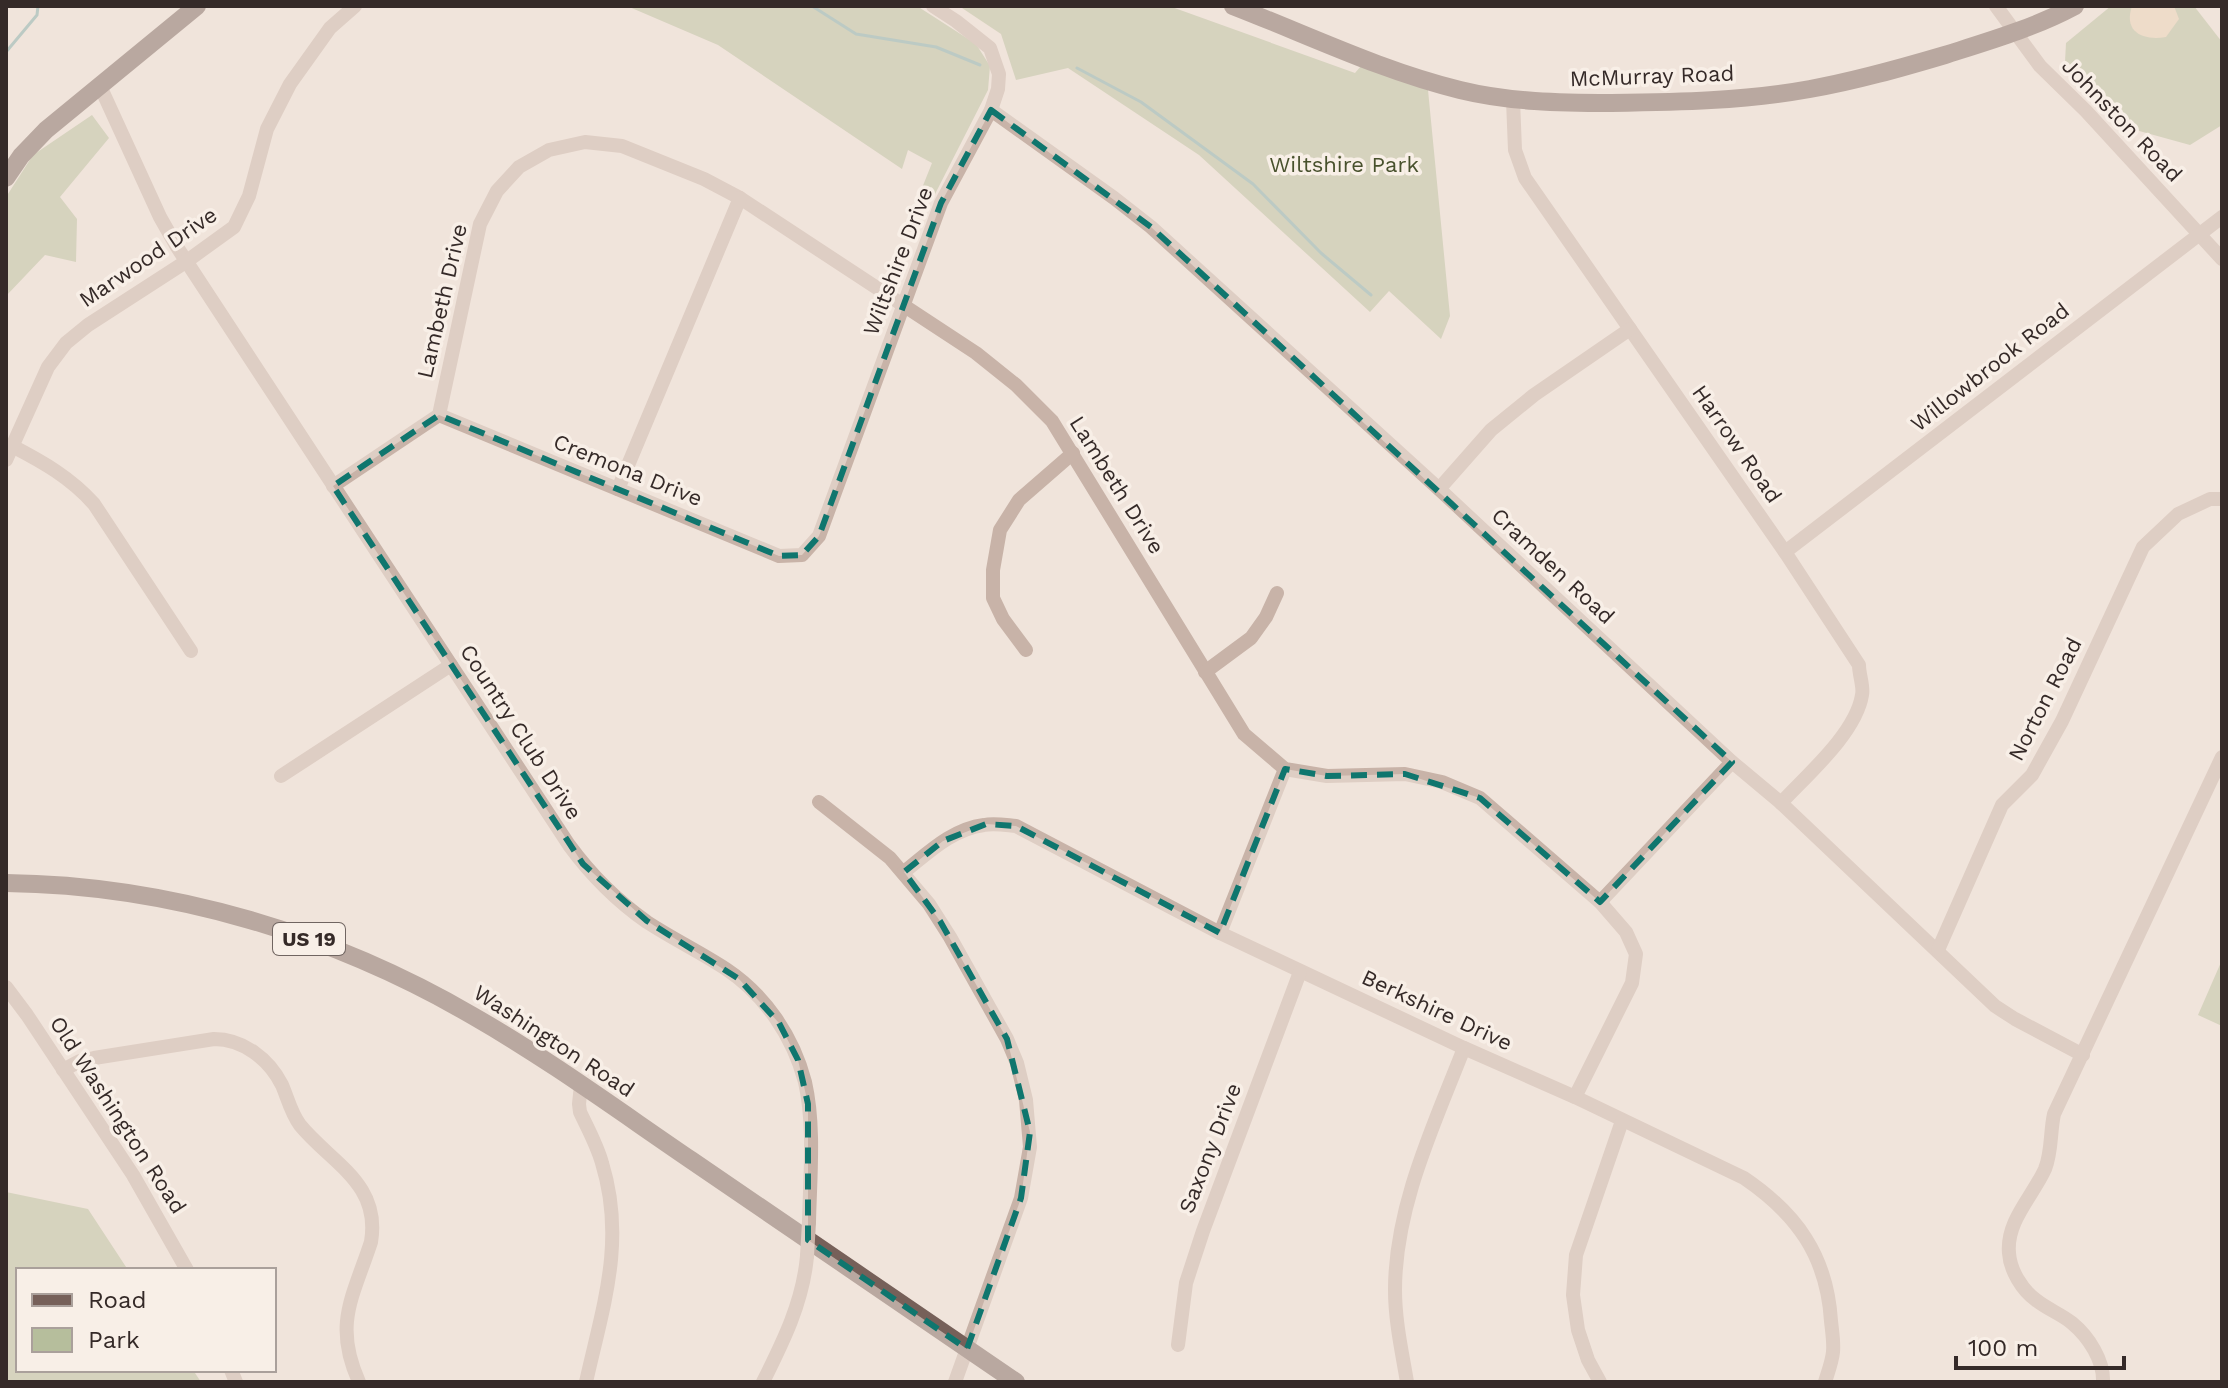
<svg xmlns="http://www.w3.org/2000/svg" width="2228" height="1388" viewBox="0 0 2228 1388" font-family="'Work Sans',sans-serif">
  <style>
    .green { fill: #b6be9c }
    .sand { fill: #ead2b3 }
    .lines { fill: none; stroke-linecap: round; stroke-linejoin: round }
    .stream { stroke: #7caca9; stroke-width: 3 }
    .minor { stroke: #c8b3a8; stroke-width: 14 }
    .major { stroke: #766059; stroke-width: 18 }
    .minor-bridge { stroke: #c8b3a8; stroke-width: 14 }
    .marked { fill: none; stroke: #0f766e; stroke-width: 6; stroke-dasharray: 16 10; stroke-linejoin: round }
    .labels { text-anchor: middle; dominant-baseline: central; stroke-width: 7; stroke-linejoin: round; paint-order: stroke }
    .shield { fill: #f8efe7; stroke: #706561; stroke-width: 2 }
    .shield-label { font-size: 20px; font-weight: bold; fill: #352a28 }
    .street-label { font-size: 22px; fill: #352a28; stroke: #f8efe7 }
    .park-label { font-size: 22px; fill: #48512d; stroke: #f8efe7 }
  </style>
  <rect width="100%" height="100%" fill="#f0e4db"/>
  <g class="green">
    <polygon points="627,6 917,6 976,44 990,66 988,90 933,198 922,188 932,163 908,150 902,169 718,45"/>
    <polygon points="959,6 1169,6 1355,73 1361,66 1428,90 1450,316 1441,339 1389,291 1370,312 1199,155 1068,68 1016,80 1001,34"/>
    <polygon points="2111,6 2194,6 2222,42 2222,125 2190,145 2132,129 2065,62 2066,43"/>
    <polygon points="92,115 109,138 60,197 77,219 76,262 45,255 6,296 6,197 33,155"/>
    <polygon points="2222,960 2222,1026 2198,1015"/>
    <polygon points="6,1192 88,1209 128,1270 18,1270 18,1370 193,1370 201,1382 6,1382"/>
  </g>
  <path class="sand" d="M2132,6H2174L2179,19L2166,37C2143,41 2123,32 2132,6Z"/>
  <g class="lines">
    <g class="stream">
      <polyline points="812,6 856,34 936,47 980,65"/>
      <polyline points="6,52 37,15 38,6"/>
      <polyline points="1077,68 1141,102 1253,184 1321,253 1371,295"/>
    </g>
    <g class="minor">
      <polyline points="1996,6 2040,66 2086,111 2222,259"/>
      <path d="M100,86L160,217L177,247L569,845C591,875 617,901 647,922C673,939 700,952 726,969C765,995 793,1036 805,1082C815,1126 810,1177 809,1222"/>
      <path d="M1513,100L1515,150L1525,178L1785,552L1859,665C1859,675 1864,687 1862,695C1856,733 1807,775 1781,803"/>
      <polyline points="991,110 1114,198 1151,227 1439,489 1732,762 1781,803 1995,1006 2015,1019 2083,1055"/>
      <polyline points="439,415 779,556 802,555 819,536 941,203 991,110 998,89 999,74 990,48 956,21 933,6"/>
      <path d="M12,446C43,462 71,478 94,504L191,651"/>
      <polyline points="6,460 48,367 66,343 88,325 187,261 234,227 249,196 267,129 290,84 330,28 355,6"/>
      <polyline points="333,486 439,415 480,224 497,191 519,167 549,150 585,142 622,146 704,179 740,198 976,353 1016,385 1052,421 1244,734 1285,769 1327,776 1405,774 1442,782 1480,798 1600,902 1626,932 1636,954 1632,983 1575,1097"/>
      <polyline points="618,489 740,198"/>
      <polyline points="1439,489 1491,430 1534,395 1630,329"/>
      <polyline points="1785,552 2222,217"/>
      <polyline points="1026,650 1003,619 993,598 993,570 1000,530 1019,500 1073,453"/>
      <polyline points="1205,672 1251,638 1266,617 1277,593"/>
      <polyline points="281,776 451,665"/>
      <polyline points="819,802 890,858 929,904 950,937 1007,1039 1017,1063 1026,1100 1030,1147 1021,1198 955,1382"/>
      <path d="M904,872C928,853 952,829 984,825C994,823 1005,825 1016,826L1220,933L1464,1048L1575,1097L1744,1178C1797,1214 1827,1256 1831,1321C1832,1331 1834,1342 1833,1352C1832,1362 1828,1372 1825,1382"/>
      <polyline points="1600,902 1732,762"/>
      <polyline points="1220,933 1285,769"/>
      <polyline points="1938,950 2002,805 2032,775 2062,721 2143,547 2178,514 2210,499 2222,499"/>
      <polyline points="6,987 27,1015 133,1175 187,1270"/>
      <path d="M63,1070L80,1061L94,1058L214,1039C243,1039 269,1059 282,1085C288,1099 291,1113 300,1125C331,1163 381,1183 371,1242C353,1297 333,1324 359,1382"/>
      <path d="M581,1085L579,1104L580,1112C588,1129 597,1145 602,1163C626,1241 603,1306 586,1382"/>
      <polyline points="1178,1345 1186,1283 1203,1231 1300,972"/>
      <polyline points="231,1370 236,1382"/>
      <path d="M763,1382C783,1342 803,1302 807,1256"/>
      <path d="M1407,1382C1402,1352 1395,1321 1395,1290C1395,1206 1434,1125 1464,1048"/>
      <polyline points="1600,1382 1588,1360 1578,1330 1573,1295 1576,1255 1622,1121"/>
      <path d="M2103,1382C2104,1361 2089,1337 2072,1323C2061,1314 2047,1309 2036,1300C2022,1290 2010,1270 2009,1253C2006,1221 2033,1196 2045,1169C2052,1152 2050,1132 2054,1114L2222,757"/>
    </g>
    <g class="major">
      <path d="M1233,6C1308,35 1382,71 1460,90C1509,102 1560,103 1611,103C1677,102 1744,101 1810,89C1856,81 1901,68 1945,55C1989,41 2034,28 2075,6"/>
      <polyline points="6,178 21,156 46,130 197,6"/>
      <path d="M6,883C170,885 332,934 473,1016C548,1059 619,1111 691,1160C799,1234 908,1308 1016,1382"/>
    </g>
    <polyline class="minor-bridge" points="807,1256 809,1222"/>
  </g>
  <path d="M0 0H2228V1388H0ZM991,110L1151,227L1732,762L1600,902L1480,798L1405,774L1327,776L1285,769L1220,933L1016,826L986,824L943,841L904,872L940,921L1007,1039L1030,1132L1021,1198L967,1349L808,1240V1104L798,1060L779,1023L739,979L647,921L583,864L333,486L439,415L779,556L802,555L819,536L941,203Z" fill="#f0e4db" fill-opacity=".55" fill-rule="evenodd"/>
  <path class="marked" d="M991,110L1151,227L1732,762L1600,902L1480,798L1405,774L1327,776L1285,769L1220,933L1016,826L986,824L943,841L904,872L940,921L1007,1039L1030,1132L1021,1198L967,1349L808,1240V1104L798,1060L779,1023L739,979L647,921L583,864L333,486L439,415L779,556L802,555L819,536L941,203Z"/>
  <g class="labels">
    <rect class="shield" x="273" y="923" width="72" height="32" rx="6"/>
    <g class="shield-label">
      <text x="309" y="939">US 19</text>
    </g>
    <g class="street-label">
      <text transform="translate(1652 76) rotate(-2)">McMurray Road</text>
      <text transform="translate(2122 120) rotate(46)">Johnston Road</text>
      <text transform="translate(148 257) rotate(-34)">Marwood Drive</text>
      <text transform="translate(898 261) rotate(-69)">Wiltshire Drive</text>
      <text transform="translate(442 301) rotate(-77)">Lambeth Drive</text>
      <text transform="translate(1990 367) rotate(-38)">Willowbrook Road</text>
      <text transform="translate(1737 444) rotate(55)">Harrow Road</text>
      <text transform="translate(628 470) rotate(22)">Cremona Drive</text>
      <text transform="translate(1117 485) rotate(58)">Lambeth Drive</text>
      <text transform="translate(1553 566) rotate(43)">Cramden Road</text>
      <text transform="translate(2045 699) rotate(-63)">Norton Road</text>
      <text transform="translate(521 732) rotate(57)">Country Club Drive</text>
      <text transform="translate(1437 1010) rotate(25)">Berkshire Drive</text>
      <text transform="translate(554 1041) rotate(33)">Washington Road</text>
      <text transform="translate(118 1115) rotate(57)">Old Washington Road</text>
      <text transform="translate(1210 1148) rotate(-69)">Saxony Drive</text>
    </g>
    <g class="park-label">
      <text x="1344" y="164">Wiltshire Park</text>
    </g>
  </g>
  <rect width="2228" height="1388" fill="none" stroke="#352a28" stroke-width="16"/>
  <rect x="16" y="1268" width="260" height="104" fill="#f8efe7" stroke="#aaa09b" stroke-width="2"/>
  <rect x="32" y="1294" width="40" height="12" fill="#766059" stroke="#aaa09b" stroke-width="2"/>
  <text x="88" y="1308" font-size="24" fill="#352a28">Road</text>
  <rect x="32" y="1328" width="40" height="24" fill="#b6be9c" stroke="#aaa09b" stroke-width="2"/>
  <text x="88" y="1348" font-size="24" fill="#352a28">Park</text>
  <path d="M1956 1356v12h168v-12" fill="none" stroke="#352a28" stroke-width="4"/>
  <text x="1968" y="1356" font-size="24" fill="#352a28" stroke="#f8efe7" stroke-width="6" paint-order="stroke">100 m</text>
</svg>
